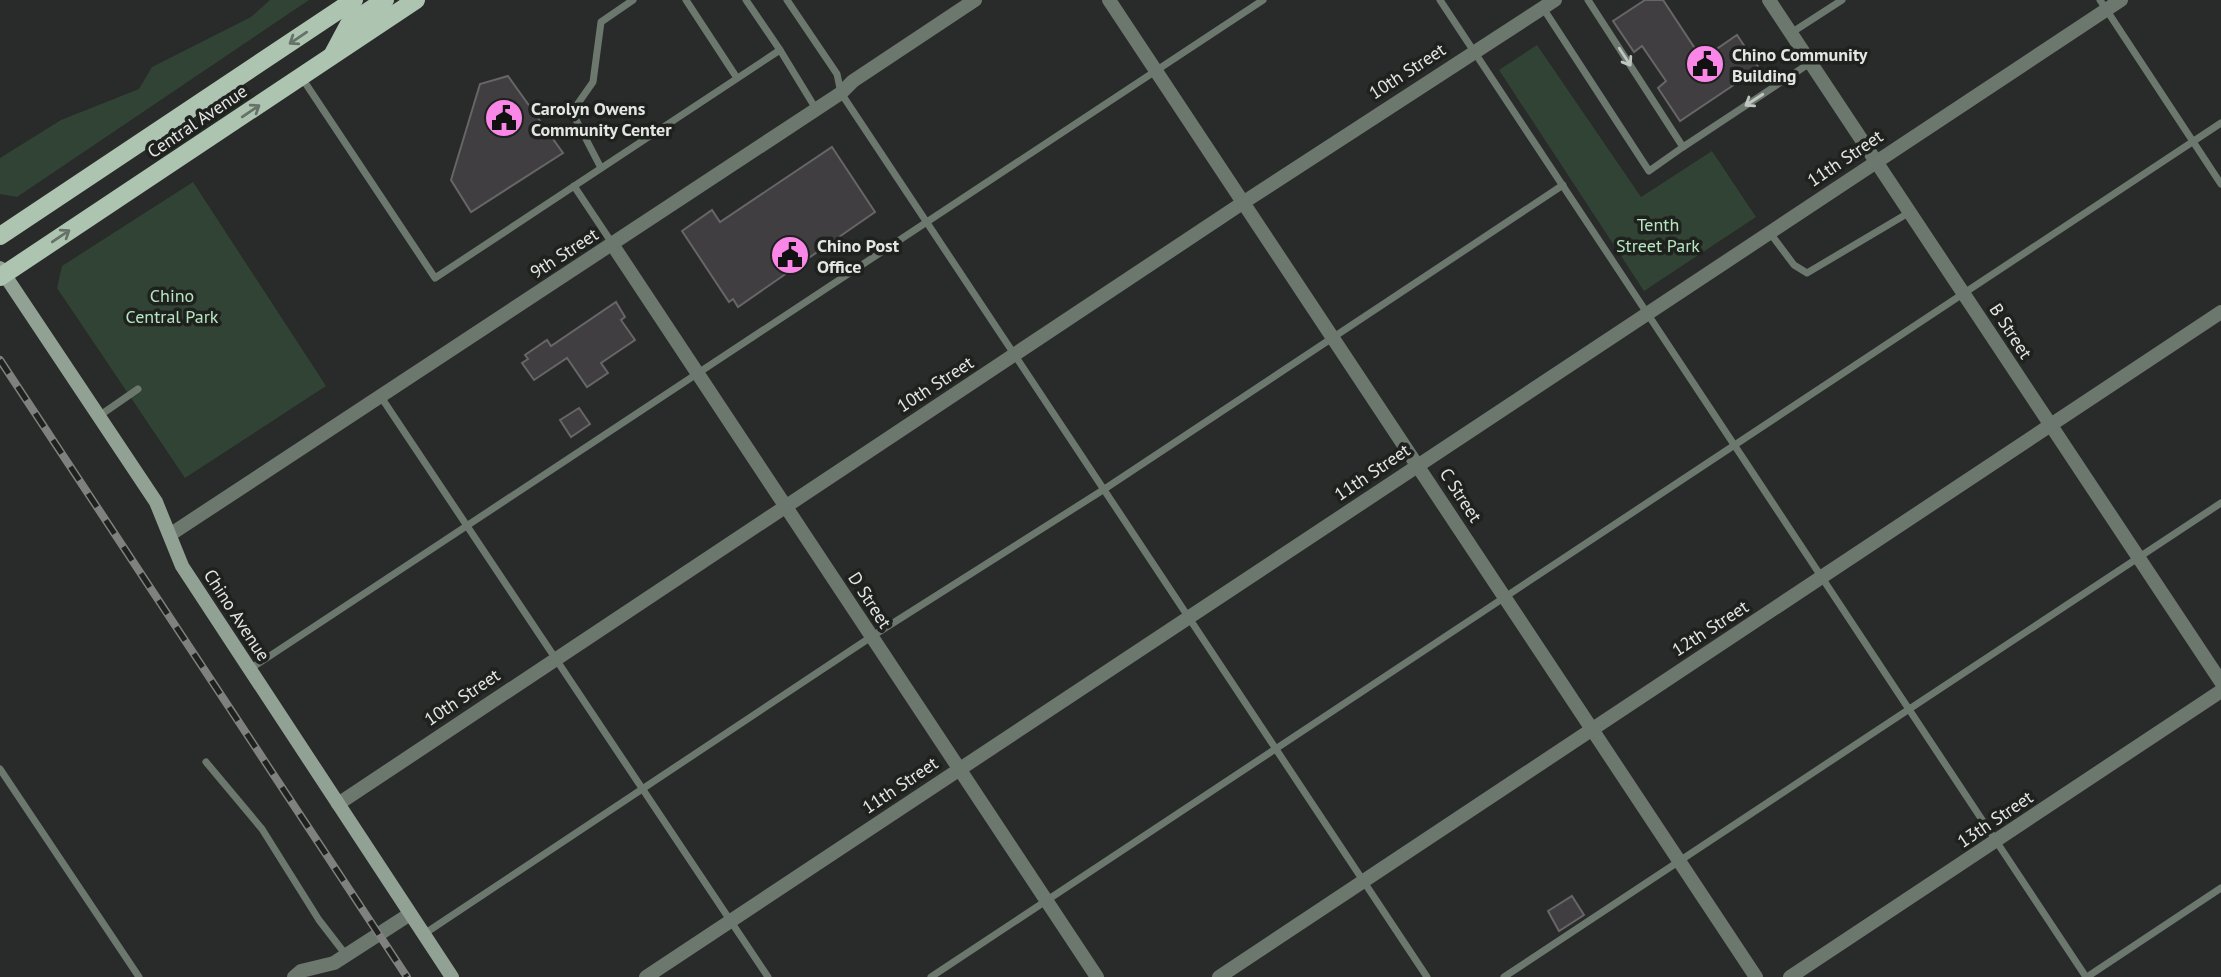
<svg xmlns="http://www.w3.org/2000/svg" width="2221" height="977" viewBox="0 0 2221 977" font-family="'PT Sans',sans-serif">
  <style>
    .green { fill: #304334 }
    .building { fill: #403e40; stroke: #676566; stroke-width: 2 }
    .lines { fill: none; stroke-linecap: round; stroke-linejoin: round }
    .lane { stroke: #6c776e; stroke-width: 7 }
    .street { stroke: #6c776e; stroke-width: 14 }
    .secondary { stroke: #91a294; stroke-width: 14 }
    .primary { stroke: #adc4b1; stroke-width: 18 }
    .rail-casing { stroke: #7f817f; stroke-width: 8 }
    .rail { stroke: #1f211f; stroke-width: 5; stroke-dasharray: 16; stroke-linecap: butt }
    .oneway { stroke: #667268 }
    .oneway2 { stroke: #c0c5c1 }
    .labels { text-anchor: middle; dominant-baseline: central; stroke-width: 7; stroke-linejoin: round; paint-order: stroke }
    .poi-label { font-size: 18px; font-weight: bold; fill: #e4e6e4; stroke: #1f211f; text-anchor: start }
    .street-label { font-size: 18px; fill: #e4e6e4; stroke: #1f211f }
    .park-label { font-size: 18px; fill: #b6e6bf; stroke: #1f211f }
  </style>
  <rect width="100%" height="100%" fill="#282b29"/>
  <g class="green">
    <polygon points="270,0 309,0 17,197 0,194 0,158 61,120 139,89 152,67 251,17"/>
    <polygon points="1537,45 1641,197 1712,151 1756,217 1644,291 1499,70"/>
    <polygon points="193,182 326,386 185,478 57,288 62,266"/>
  </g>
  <g class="building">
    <polygon points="1645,0 1663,0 1702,59 1737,35 1759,68 1680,121 1658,88 1666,81 1642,46 1634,52 1613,21"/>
    <polygon points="508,76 563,153 471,212 451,180 480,84"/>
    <polygon points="832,147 875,212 738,307 733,299 729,302 682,231 712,210 720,222"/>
    <polygon points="616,302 625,317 621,320 635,340 601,363 608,373 587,387 567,358 534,380 522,363 528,359 525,355 547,340 551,346"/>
    <polygon points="579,408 590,424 571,437 560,420"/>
    <polygon points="1572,896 1584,915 1559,931 1548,911"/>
  </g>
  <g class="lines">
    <g class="lane">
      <polyline points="686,0 737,78"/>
      <polyline points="746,0 780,50"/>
      <polyline points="787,0 837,74 841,93 1427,977"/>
      <polyline points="1440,0 2086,977"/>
      <polyline points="2100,0 2221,184"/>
      <polyline points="1543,8 1649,171 1683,147 1588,0"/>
      <polyline points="1791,33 1842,0"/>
      <polyline points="302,78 435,278 780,50 816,109"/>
      <polyline points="1683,147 1810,63"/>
      <polyline points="601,168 572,112 593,82 601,22 633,0"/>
      <polyline points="574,186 612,243"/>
      <polyline points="1770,233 1794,265 1807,273 1910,212"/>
      <polyline points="381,397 768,977"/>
      <polyline points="99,416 138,389"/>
      <polyline points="250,669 1263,0"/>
      <polyline points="206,762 262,829 319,920 346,955"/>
      <polyline points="0,769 139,977"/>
      <polyline points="424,934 871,637 1103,490 1563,185"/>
      <polyline points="931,977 2221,123"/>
      <polyline points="1504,977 2221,503"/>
      <polyline points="2087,977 2221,888"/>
    </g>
    <g class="street">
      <polyline points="1109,0 1756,977"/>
      <polyline points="1769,0 2221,682"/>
      <polyline points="612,244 1097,977"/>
      <polyline points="171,534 841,93 853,81 975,0"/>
      <polyline points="338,804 1244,202 1555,0"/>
      <polyline points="294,977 301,971 334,963 410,914"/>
      <polyline points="646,977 2121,0"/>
      <polyline points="1219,977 2221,312"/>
      <polyline points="1790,977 2221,691"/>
    </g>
    <polyline class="secondary" points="0,268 156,502 182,566 452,977"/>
    <g class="primary">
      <polyline points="333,54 349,24 385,0"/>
      <polyline points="0,236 354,0"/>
      <polyline points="0,277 416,0"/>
    </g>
    <defs>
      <polyline id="rail" points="0,360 407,977"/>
    </defs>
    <use href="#rail" class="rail-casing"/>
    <use href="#rail" class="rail"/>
  </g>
  <defs><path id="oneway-shaft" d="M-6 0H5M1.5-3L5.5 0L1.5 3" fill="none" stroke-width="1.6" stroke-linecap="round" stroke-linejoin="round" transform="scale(1.75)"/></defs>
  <g class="oneway">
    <use href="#oneway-shaft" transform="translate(298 38) rotate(146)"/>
    <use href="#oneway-shaft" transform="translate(251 111) rotate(-34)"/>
    <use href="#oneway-shaft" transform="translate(61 236) rotate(-34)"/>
  </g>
  <g class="oneway2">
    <use href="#oneway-shaft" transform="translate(1625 57) rotate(57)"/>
    <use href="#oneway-shaft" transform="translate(1754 100) rotate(147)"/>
  </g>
  <defs>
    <symbol id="civic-disc" viewBox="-11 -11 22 22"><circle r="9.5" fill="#fa87e7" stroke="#1f211f"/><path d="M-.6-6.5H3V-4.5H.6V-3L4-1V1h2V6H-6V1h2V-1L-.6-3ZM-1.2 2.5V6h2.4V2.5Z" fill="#111"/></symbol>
  </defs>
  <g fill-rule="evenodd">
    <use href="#civic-disc" x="1683" y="42" width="44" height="44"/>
    <use href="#civic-disc" x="482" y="96" width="44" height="44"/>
    <use href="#civic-disc" x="768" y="233" width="44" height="44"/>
  </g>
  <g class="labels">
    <g class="poi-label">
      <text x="1732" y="54">Chino Community<tspan x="1732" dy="21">Building</tspan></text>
      <text x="531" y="108">Carolyn Owens<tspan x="531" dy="21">Community Center</tspan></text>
      <text x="817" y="245">Chino Post<tspan x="817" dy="21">Office</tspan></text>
    </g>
    <g class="street-label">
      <text transform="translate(1407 71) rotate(-33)">10th Street</text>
      <text transform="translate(197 121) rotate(-34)">Central Avenue</text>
      <text transform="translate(1845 158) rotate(-34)">11th Street</text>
      <text transform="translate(564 253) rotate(-33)">9th Street</text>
      <text transform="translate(2011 331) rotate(57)">B Street</text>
      <text transform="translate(935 384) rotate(-33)">10th Street</text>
      <text transform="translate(1372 472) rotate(-34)">11th Street</text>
      <text transform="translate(1461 495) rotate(57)">C Street</text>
      <text transform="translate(870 600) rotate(57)">D Street</text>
      <text transform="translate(237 615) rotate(57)">Chino Avenue</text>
      <text transform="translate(1710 628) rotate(-33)">12th Street</text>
      <text transform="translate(462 697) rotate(-34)">10th Street</text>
      <text transform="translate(900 785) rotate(-34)">11th Street</text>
      <text transform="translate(1995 819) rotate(-34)">13th Street</text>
    </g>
    <g class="park-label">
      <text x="1658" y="224">Tenth<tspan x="1658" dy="21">Street Park</tspan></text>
      <text x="172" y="295">Chino<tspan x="172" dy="21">Central Park</tspan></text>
    </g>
  </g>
</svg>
